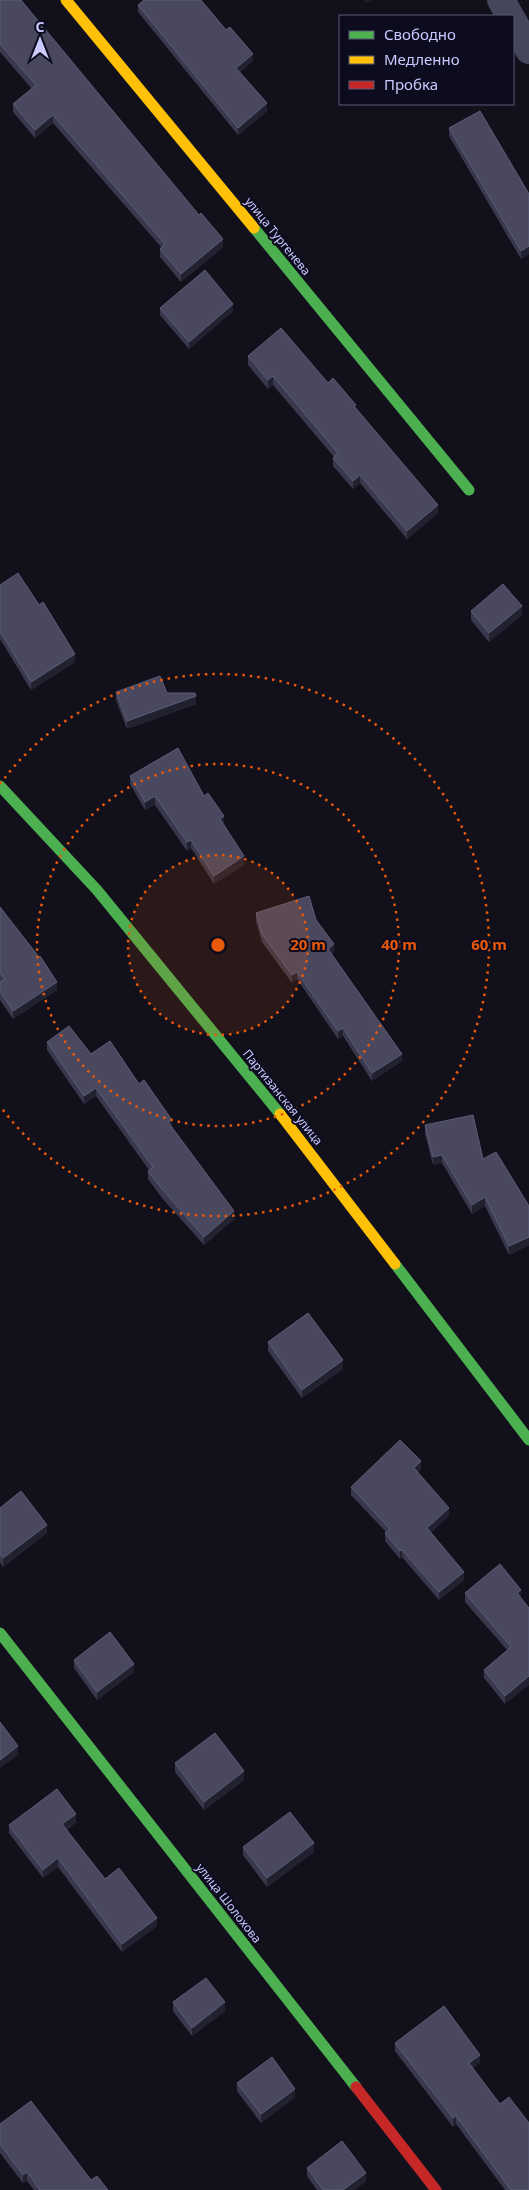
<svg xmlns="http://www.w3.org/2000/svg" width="529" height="2190" viewBox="0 0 529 2190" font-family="'Noto Sans',sans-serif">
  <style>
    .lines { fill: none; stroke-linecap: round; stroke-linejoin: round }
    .street { stroke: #45465c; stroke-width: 28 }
    .fast { stroke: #4caf50; stroke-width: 11 }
    .slow { stroke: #ffc107; stroke-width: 11 }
    .jam { stroke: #c62828; stroke-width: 11 }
    .wall { fill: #39384c }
    .shaded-wall { fill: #222130 }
    .building { fill: #49485f; stroke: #5d5c78 }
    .ring { fill: none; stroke: #e8590c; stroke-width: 2.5; stroke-dasharray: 2.5 5 }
    .labels { text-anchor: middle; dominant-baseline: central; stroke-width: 4; stroke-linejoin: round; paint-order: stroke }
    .street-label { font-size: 12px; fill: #cacaff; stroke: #0d0c1f }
    .centre { fill: #e8590c; stroke: #0d0c1f; stroke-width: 2.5 }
    .ring-label { font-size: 15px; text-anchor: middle; font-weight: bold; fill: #e8590c; stroke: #0d0c1f; stroke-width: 4; stroke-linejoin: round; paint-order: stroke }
  </style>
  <rect width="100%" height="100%" fill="#11101b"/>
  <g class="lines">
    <g class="street">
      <polyline points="501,0 510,16"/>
      <polyline points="513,21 529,50"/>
    </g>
    <g class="fast">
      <polyline points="254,228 469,490"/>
      <polyline points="0,786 97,890 280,1114"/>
      <polyline points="395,1264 529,1440"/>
      <polyline points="0,1633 356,2087"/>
    </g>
    <g class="slow">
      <polyline points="66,0 254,228"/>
      <polyline points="280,1114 395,1264"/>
    </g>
    <polyline class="jam" points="356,2087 436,2190"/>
  </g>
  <g class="wall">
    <polygon points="0,0 223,247 181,282 160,257 160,249 161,247 53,123 35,138 13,112 13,104 32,89 0,52"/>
    <polygon points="138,5 253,61 240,72 267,111 238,135 138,12"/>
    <polygon points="449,128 529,194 529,254 521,259 449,136"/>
    <polygon points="160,308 233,311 189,349 160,315"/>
    <polygon points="248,356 328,383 356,409 438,513 407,539 360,483 353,489 333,466 333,458 334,457 273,385 268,389 248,365"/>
    <polygon points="0,585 39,605 75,662 31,690 0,639"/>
    <polygon points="471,611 522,615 489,642 471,620"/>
    <polygon points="116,692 167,693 196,704 127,729 116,700"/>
    <polygon points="130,776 204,796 224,824 244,865 214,884 191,848 187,851 155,805 145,810 130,784"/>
    <polygon points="0,907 57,990 13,1019 0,1000"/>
    <polygon points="256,913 316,920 334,952 332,954 402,1061 372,1081 343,1036 338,1039 297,979 292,983 262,942 256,921"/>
    <polygon points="47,1042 91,1054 139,1084 172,1127 234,1219 204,1245 162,1198 148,1179 148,1171 149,1170 96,1096 84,1104 47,1050"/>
    <polygon points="425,1125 483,1159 529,1206 529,1245 509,1255 485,1206 472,1214 442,1163 433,1165 425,1134"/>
    <polygon points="268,1342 343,1369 302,1398 268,1351"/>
    <polygon points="421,1469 418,1472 449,1516 431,1532 464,1580 439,1600 402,1557 400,1559 385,1541 385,1533 386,1532 351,1495 351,1487"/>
    <polygon points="0,1508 47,1533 3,1567 0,1562"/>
    <polygon points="521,1590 505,1704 484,1678 484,1670 507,1650 465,1602 465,1593"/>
    <polygon points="74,1660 134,1672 97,1700 74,1668"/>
    <polygon points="175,1763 244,1780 204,1810 175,1772"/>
    <polygon points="76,1822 67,1830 105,1879 157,1926 122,1952 58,1867 43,1878 9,1833 9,1825"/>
    <polygon points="243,1847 314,1852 267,1887 243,1855"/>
    <polygon points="173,2002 225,2011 192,2036 173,2011"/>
    <polygon points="395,2043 480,2063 473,2068 529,2190 505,2190 456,2124 453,2127 395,2051"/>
    <polygon points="237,2083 295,2097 261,2123 237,2091"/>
    <polygon points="0,2124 91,2180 108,2190 34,2190 27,2181 23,2183 0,2153"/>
    <polygon points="307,2168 366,2181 354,2190 317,2190 307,2176"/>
  </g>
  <g class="shaded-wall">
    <polygon points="365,0 372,0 365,3"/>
    <polygon points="253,54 253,61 236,75 236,68"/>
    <polygon points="267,103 267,111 238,135 238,128"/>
    <polygon points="53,115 53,123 35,138 35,130"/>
    <polygon points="223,239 223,247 181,282 181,274"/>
    <polygon points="529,246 529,254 521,259 521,251"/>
    <polygon points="233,304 233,311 189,349 189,342"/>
    <polygon points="273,376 273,385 268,389 268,380"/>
    <polygon points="360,475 360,483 353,489 353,481"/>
    <polygon points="438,505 438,513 407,539 407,531"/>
    <polygon points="522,606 522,615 489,642 489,633"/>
    <polygon points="75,654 75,662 31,690 31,682"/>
    <polygon points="196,696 196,704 127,729 127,721"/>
    <polygon points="155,796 155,805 145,810 145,802"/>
    <polygon points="224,816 224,824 220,827 220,819"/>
    <polygon points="191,840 191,848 187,851 187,842"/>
    <polygon points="244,856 244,865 214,884 214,876"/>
    <polygon points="334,944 334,952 328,957 328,949"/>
    <polygon points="297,972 297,979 292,983 292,975"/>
    <polygon points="57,982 57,990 13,1019 13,1011"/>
    <polygon points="343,1028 343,1036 338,1039 338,1031"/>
    <polygon points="402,1054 402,1061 372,1081 372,1073"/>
    <polygon points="96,1088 96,1096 84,1104 84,1096"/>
    <polygon points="172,1120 172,1128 168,1122"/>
    <polygon points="442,1155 442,1163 433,1165 433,1157"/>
    <polygon points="485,1197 485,1206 472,1214 472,1205"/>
    <polygon points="234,1211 234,1219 204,1245 204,1237"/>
    <polygon points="529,1237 529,1245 509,1255 509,1246"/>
    <polygon points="343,1360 343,1369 302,1398 302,1390"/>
    <polygon points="421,1461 421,1469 414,1476 414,1468"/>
    <polygon points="449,1508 449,1516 427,1535 427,1528"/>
    <polygon points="47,1525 47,1533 3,1567 3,1558"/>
    <polygon points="402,1550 402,1557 400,1559 400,1551"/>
    <polygon points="464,1572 464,1580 439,1600 439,1592"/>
    <polygon points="521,1590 521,1598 517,1593"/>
    <polygon points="134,1664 134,1672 97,1700 97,1692"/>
    <polygon points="529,1676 529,1685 505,1704 505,1696"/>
    <polygon points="18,1746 18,1755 0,1768 0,1760"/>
    <polygon points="244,1771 244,1780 204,1810 204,1802"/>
    <polygon points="76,1814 76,1822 62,1833 62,1824"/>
    <polygon points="314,1843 314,1852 267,1887 267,1878"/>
    <polygon points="58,1858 58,1867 43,1878 43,1870"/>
    <polygon points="157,1918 157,1926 122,1952 122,1944"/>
    <polygon points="225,2002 225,2011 192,2036 192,2028"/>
    <polygon points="480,2055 480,2063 469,2071 469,2063"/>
    <polygon points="295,2089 295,2097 261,2123 261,2114"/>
    <polygon points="456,2116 456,2124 453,2127 453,2118"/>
    <polygon points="27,2172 27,2181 23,2183 23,2175"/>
    <polygon points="366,2173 366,2181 354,2190 343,2190"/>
  </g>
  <g class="building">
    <polygon points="0,0 21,0 199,215 201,213 223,239 181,274 160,249 165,244 53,115 35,130 13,104 36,85 0,44"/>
    <polygon points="144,0 201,0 226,30 230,27 253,54 236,68 267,103 238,128 138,5"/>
    <polygon points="480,111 529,194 529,246 521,251 449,128"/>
    <polygon points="205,270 233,304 189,342 160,308"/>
    <polygon points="281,328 328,383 333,378 356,405 354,406 438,505 407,531 360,475 353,481 333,458 338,453 273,376 268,380 248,356"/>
    <polygon points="18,573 39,605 43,602 75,654 31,682 0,631 0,585"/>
    <polygon points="503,584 522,606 489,633 471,611"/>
    <polygon points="160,676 167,693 195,693 196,696 127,721 116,692"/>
    <polygon points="178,748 204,796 208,793 224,816 220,819 244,856 214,876 191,840 187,842 155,796 145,802 130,776"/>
    <polygon points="309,896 316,920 334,944 328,949 402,1054 372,1073 343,1028 338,1031 297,972 292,975 262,934 256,913"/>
    <polygon points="0,907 39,957 40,956 57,982 13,1011 0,991 0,982 5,979 0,973"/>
    <polygon points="69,1026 91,1054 110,1041 139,1084 144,1080 172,1120 168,1122 234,1211 204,1237 162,1189 148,1171 153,1167 96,1088 84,1096 47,1042"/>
    <polygon points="473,1115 483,1159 496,1152 529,1206 529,1237 509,1246 485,1197 472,1205 442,1155 433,1157 425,1125"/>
    <polygon points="308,1313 343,1360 302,1390 268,1342"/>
    <polygon points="400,1440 421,1461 414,1468 449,1508 427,1528 464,1572 439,1592 402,1550 400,1551 385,1533 390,1529 351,1487"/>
    <polygon points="21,1491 47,1525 3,1558 0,1554 0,1508"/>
    <polygon points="500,1564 521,1590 517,1593 529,1608 529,1676 505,1696 484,1670 511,1647 465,1593"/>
    <polygon points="110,1632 134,1664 97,1692 74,1660"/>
    <polygon points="0,1722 18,1746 0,1760"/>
    <polygon points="215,1733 244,1771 204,1802 175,1763"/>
    <polygon points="57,1789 76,1814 62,1824 105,1879 119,1868 157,1918 122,1944 58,1858 43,1870 9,1825"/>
    <polygon points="290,1812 314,1843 267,1878 243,1847"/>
    <polygon points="206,1978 225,2002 192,2028 173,2002"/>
    <polygon points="444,2006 480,2055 469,2063 500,2104 509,2097 529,2123 529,2190 511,2190 456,2116 453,2118 395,2043"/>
    <polygon points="272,2057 295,2089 261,2114 237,2083"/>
    <polygon points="31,2101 91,2180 97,2176 108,2190 40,2190 27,2172 23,2175 0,2144 0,2124"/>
    <polygon points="342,2141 366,2173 343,2190 323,2190 307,2168"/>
  </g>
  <circle cx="218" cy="945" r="90" fill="#e8590c" fill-opacity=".12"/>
  <g class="ring">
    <circle cx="218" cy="945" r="90"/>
    <circle cx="218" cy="945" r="181"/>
    <path d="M0 784A271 271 0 1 1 0 1106"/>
  </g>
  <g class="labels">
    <g class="street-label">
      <text transform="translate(278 236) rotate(51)">улица Тургенева</text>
      <text transform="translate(283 1097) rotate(51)">Партизанская улица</text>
      <text transform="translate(229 1903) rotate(52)">улица Шолохова</text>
    </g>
  </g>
  <circle cx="218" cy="945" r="8" class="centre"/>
  <g class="ring-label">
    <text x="308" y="950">20 m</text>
    <text x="399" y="950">40 m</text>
    <text x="489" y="950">60 m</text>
  </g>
  <rect x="339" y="15" width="175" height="90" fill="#0d0c1f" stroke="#595879"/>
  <rect x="349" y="31" width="25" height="8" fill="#4caf50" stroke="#595879"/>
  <text x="384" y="40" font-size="15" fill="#cacaff">Свободно</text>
  <rect x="349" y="56" width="25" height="8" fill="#ffc107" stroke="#595879"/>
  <text x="384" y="65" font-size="15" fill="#cacaff">Медленно</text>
  <rect x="349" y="81" width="25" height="8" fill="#c62828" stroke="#595879"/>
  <text x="384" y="90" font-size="15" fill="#cacaff">Пробка</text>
  <g transform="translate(40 40)" stroke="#0d0c1f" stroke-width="4" paint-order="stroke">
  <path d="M0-4L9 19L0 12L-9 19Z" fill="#cacaff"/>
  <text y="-8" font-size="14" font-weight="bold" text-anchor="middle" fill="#cacaff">С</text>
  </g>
</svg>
